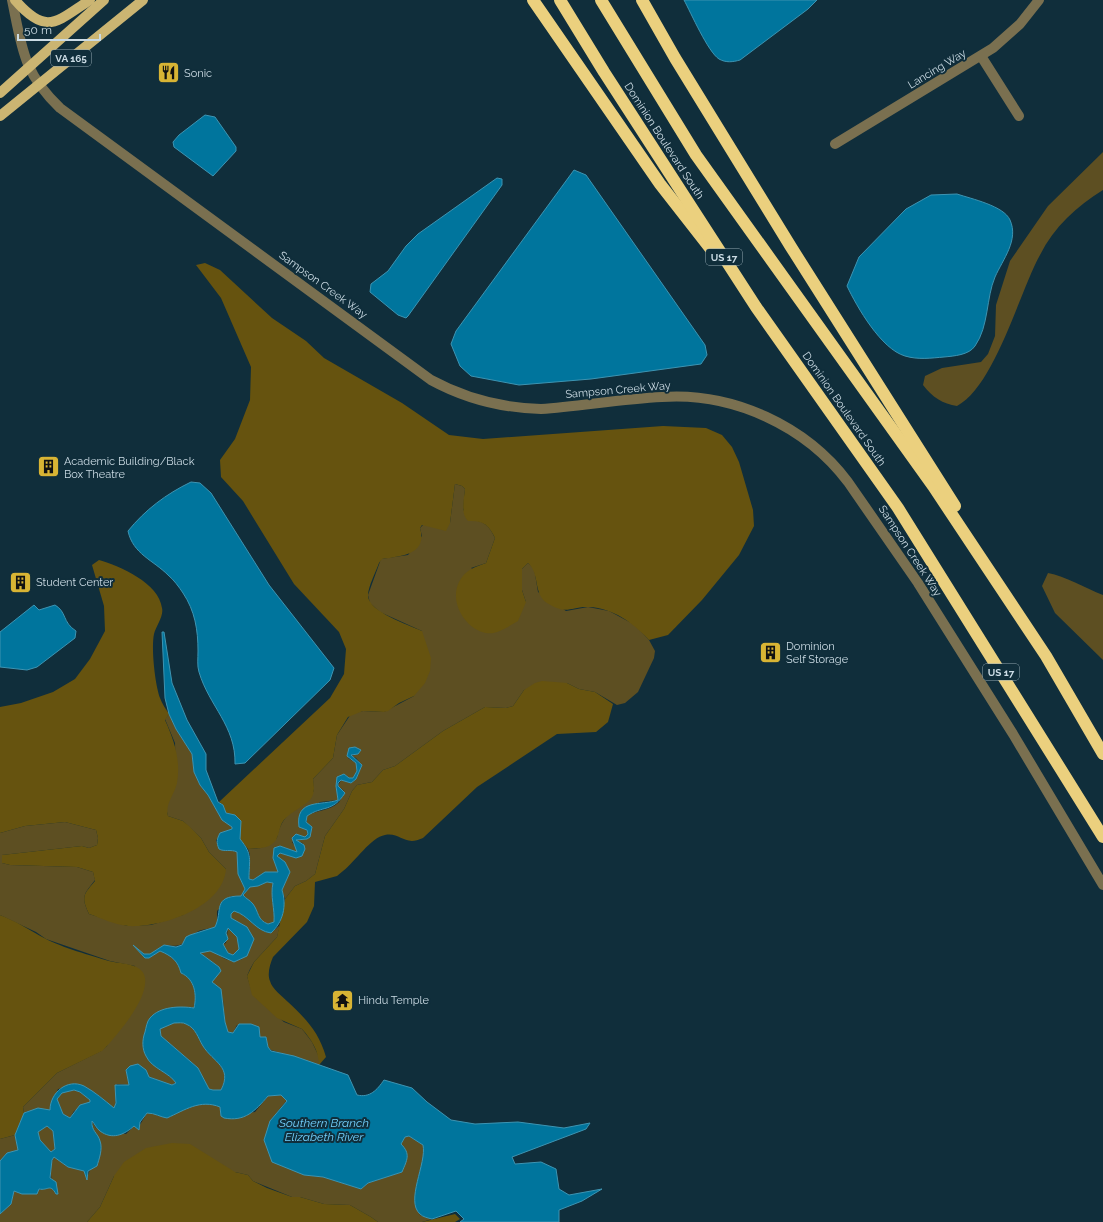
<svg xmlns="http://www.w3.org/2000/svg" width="1103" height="1222" viewBox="0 0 1103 1222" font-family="Raleway,sans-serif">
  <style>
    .green { fill: #5d4f22 }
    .forest { fill: #66530f }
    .water { fill: #00759d; stroke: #3d94b2; fill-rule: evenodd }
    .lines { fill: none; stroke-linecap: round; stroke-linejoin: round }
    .minor { stroke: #7a7050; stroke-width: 10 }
    .major { stroke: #cbb572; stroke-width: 10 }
    .highway { stroke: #ebd07e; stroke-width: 12 }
    .labels { text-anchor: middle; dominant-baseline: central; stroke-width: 4; stroke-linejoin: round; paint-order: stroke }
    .shield { fill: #102e3b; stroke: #93a7b1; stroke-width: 1 }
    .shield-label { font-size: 10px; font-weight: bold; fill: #cbdbe4 }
    .street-label { font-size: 11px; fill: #cbdbe4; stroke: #102e3b }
    .poi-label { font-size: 11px; fill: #cbdbe4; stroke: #102e3b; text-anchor: start }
    .water-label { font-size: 12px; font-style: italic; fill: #72cffc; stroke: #102e3b }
  </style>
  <rect width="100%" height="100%" fill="#102e3b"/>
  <g class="green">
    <path d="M1103,152V190C1077,206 1054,227 1040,255C1019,293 995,386 957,406C943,404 932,397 923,385L925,376L942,368L981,362L988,354L995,336L996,305L1010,261L1048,206Z"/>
    <path d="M455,484L462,486L465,489L463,509L468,520C483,520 489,525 495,538L486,563L471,568L526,602L522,590V569L528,563L534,568L538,592L566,611L588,607L609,611L635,625L649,640L655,651L654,658L638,692L625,703L617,705L595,692L579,689L567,683L524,690L513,706L506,708L485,707L443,731L395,766L383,770L372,782L357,785L352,791L344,809L325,836L315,874L306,881L295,886L285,899L282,890L290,872L277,856L280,853L296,858L303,843L297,842L296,840L307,839L312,827L307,824V816C316,810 330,811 338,803C341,801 342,795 344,791L338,786L341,780L351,783L356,779L362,765L356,758L351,756L358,754L355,747L348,758L356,763L357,771L353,778H349L344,774L336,786L338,800L320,802L300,815L308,834L305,837L292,842L298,850L297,852L280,846L273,858L278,872H265L253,880L249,879L250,855L248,849L261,848L277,838C281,815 298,806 314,791L313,779L333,758L337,735L351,714L363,711L384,712L414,696L422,631L380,612L370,603L368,595L381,559L408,555L422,536L420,528L423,525L450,523Z"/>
    <path d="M1048,573C1065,576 1085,588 1103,595V660L1055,613L1042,586Z"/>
    <path d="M169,714L176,729L192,754L194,772L200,785L208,795L222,820L232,827V829L216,840L219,849C224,852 231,849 237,852L241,881L245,889L241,896H231L217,911V922L215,927C209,929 201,929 197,932C180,942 187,948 164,945L150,954H144L138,948L149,958L160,951C172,956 178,961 181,973C195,979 197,995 194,1008C178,1005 163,1009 150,1018L157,1068L172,1078L176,1082L172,1085L149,1077L146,1070H126L129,1085L117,1084C113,1093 118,1100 114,1109L98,1095L82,1086L58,1089L50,1110L28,1111L24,1113L23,1107L57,1073L101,1051L107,1046L135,966L110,961L46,939L36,932L0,915V833L25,826L65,822L96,830L98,838L97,845L89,848L82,846L2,855V863L10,865L77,867L93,872L95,880C83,895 81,897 89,914L127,926L151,925L183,915L226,869L209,852L201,838L183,821L168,816L166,807L176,785L175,743L165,719Z"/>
    <path d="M267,882L273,883C270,896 275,909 274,922L268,924C257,920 259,912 253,904C250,900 246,899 243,895L250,887L258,886Z"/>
    <path d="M234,911C249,915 255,931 271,933L280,925L277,937L254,962L250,969L247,976L253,995L284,1022L302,1029L312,1042L319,1057V1065L271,1050L268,1047L266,1037H260L237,1025L233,1033L228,1032L225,1022L223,1000L212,982L219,967L200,953C210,945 219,958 229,960C233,961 238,960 242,959L247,927L231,918V914Z"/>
    <polygon points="228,928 237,937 239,949 233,955 228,953 223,944 226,943"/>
    <path d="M174,1023C178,1023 183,1022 186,1024C196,1028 198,1038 203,1046C213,1062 233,1067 221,1090H213L209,1089L198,1068L161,1036L159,1029Z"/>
    <polygon points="74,1090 80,1092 90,1100 90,1103 74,1111 70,1118 63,1114 57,1099 62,1093"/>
    <path d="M281,1095L287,1100L270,1121L304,1175L323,1177L361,1189L368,1183L402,1172L401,1144L405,1137L409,1136L423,1145L425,1153L415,1195L420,1215L432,1219L422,1222H378L371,1217L350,1205L324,1204L300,1197H292L253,1181L248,1175L235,1172L114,1176L100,1207L87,1222H0V1214L11,1204L14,1191L22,1194L50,1187L53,1188C51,1179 49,1165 54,1157L68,1167L84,1171L87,1178L100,1141L93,1131L92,1121L96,1128L126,1134L134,1126L138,1128L147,1113C155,1113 160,1117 167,1118C186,1109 199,1099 220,1107L221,1116L255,1112L268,1096Z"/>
    <polygon points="47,1126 53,1131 55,1149 51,1152 40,1140 38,1132"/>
    <polygon points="15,1135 19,1151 7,1153 0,1161 0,1139"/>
  </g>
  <g class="forest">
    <path d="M205,263L220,270L272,318L306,341L324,358L402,403L449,435L483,439L663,426L706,428L722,435L732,447L739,462L753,510L754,526L739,555L702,600L668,635L649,640C633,623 613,608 589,607C570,606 568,616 547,603C533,594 540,573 528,563L522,569V590L526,602L518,621C509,626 497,635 486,633C465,629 449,602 459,582C465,570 475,567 486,563L495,538C489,525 483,520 468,521C460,513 464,499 465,489L462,486L455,484L450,523L446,531L422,525L420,528C428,555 400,556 382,559L379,563C376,572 368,586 368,596C369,612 409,625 422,631L431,658L430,671L425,683L414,696L399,703L388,711L384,712L363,711L348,717L337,735L333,758L313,779C314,785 315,791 312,797C308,805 291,811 284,820C278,827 280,839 272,844C266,849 256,848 248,849L240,839L235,815L226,813L223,805L219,802L330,698L344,674L346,649L339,632L294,584L243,501L221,477L220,460L235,439L250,400L251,367L221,298L196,265Z"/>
    <path d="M99,560C120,566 159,583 162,608C164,616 156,626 154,634C151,648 155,684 160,698C162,704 166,709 169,714L165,720C174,740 181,760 177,783C174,796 165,803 168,816L183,821L189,826L201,838L209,852L226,869C223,908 161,928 128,926C115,925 101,918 89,914C81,897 83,895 95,881L93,872L77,867L10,865L2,863V855L82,846L89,848L97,845L98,838L96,830L65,822L25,826L0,833V707L21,703L53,692L75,679L90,659L105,631L104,606L92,565Z"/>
    <path d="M542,681L567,683L579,689L595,692L613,704L608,722L596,732L557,734L477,787L423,838C404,847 401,832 385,835C371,837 355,862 343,871L337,876L315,882L314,906L307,922L273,957C270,964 267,974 270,981C272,989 282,996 288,1002C306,1019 319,1032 326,1057L319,1065C319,1051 311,1039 302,1029L277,1018L252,995L247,976L254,962L277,937L285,899L295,886L306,881L315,874L325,836L344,809L352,791L357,785L372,782L383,770L395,766L443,731L485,707L506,708L513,706L524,690L535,683Z"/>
    <path d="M0,915C16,921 31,931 46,939C61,947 92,956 109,961C121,964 143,963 145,978C148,999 120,1031 107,1046L102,1051L57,1073L23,1107L24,1113L15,1135L0,1139Z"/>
    <polygon points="172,1143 190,1144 235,1172 248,1175 253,1181 267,1188 292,1197 300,1197 324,1204 350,1205 371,1217 378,1222 87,1222 100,1207 114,1176 124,1162 146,1148"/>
    <polygon points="455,1214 460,1219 455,1222 422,1222"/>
  </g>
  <g class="water">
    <path d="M684,0H817L808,9L740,60C733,62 726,63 719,59C708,52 691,13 684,0Z"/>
    <polygon points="205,115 215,117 236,147 236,151 213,176 174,147 173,142 179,135"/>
    <polygon points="574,170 586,175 705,345 707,355 701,364 591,379 519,385 471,376 460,366 451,344 456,331"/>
    <polygon points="497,178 502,179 502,185 408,316 406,318 398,315 370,292 371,284 388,271 406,246 418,234"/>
    <path d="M957,194C972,199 1004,206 1010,220C1019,240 1003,259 995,277C986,298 989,326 975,346C969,355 954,356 944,357C932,358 918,360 905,356C881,349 857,307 847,286L859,257L906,209L931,195Z"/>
    <path d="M191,482L200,483L211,493L269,585L334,668L330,680L245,763L235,764C236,726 209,706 199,672C197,666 198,658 198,651C198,630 195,611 183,593C179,587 174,580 168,575C153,560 133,554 128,531C145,510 166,494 191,482Z"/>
    <path d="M34,605L39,610L55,605C67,612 62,622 76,631L75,638L37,667L27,670L0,667V632Z"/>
    <path d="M162,632H164L172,683L187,720L206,754V770L218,802L223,805L226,813L235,815L241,821L240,839C253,855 249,859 249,879L253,880L265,872H278L273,858L274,848L280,846L297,852L292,838L296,834L305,837L308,834L307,830L299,827C295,798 322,806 338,800L336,786L337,777L344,774L349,778H353L357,771L356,763L347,756L349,748L355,747L361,750L358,754L351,755L362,765L356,779L351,783L341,780L338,783V786L345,793C332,813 323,805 307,816L306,822L312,827L310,837L307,839L296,840L304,845L305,849L302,856L296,858L280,853L277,856L285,862L290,872L282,890C287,906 283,922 271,933C255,931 249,915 234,911L231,914V918L247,927L254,939L247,956L234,962L210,951L200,953L219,967L221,971L212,982L221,989L225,1022L228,1032L233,1033L239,1024H251L259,1027L260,1037H266L268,1047L271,1051L294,1056L348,1075L357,1095C370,1098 377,1090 384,1080L412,1088L427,1102L451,1120L475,1124L518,1122L564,1128L590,1123L586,1129L512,1157L515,1164L541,1162L556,1169L559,1189L569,1195L602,1189L582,1201L559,1210V1222H460L464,1219L456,1211L432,1219C428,1218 423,1217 420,1214C405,1201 427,1163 423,1145L409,1136L405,1137L401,1144C411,1154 407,1160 402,1172L368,1183L361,1189L323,1177L304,1175L272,1162L264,1140L270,1121L287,1101L281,1095L268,1096C255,1111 245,1122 224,1118L221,1116L220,1107C200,1099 185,1110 167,1118C160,1117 155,1113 147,1113L140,1122L139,1130L134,1126C124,1135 112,1140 100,1131C96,1128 95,1124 92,1121C91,1131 98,1133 100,1141C103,1149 99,1159 97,1166L88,1171L87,1180L84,1171L68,1167L54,1157L52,1160L50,1178L56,1182L58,1194H56C50,1183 48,1191 39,1189L37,1194H22L14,1191L11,1204L0,1214V1161L7,1153L18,1150L15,1135L24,1113L38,1108L50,1110C50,1093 67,1078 84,1086C95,1092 104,1100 114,1108L116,1103L115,1085H129L126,1070L130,1066L138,1064L146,1070L149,1077L172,1085L176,1083C169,1072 152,1069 146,1056C142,1049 142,1040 145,1032C146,1028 147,1021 150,1018C160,1006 181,1006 194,1008C197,995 195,979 181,973C178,961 172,956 160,951L149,958H145L133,945L144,954H150L164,945L176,947L182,945L186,937L190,935L215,927C223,911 212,896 241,896L245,889L238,874L237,852C231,849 224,852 219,849C216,842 217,839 220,833L232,829V827L222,820L208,795L200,785L194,772L192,754L176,729L169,714L165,698ZM267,882L273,883C270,896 275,909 274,922L268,924C257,920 259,912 253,904C250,900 246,899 243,895L250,887L258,886ZM228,928L237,937L239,949L233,955L228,953L223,944L228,939L226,933ZM174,1023C178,1023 183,1022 186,1024C196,1028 198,1038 203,1046C213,1062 233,1067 221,1090H213L209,1089L198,1068L161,1036L160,1029ZM74,1090L80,1092L90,1100V1102L80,1105L70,1118L63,1114L57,1099L62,1093ZM47,1126L53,1131L55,1149L51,1152L40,1140L38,1132Z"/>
  </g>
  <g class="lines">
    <g class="minor">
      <path d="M12,0C22,48 23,73 60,108L431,380C466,399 501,408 541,409C581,406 622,399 662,397C733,392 806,426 848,482L918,583L1013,734L1103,885"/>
      <polyline points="981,56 1019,116"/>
      <polyline points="835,144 993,48 1020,24 1039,0"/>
    </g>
    <g class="major">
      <path d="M15,0C47,37 57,21 90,0"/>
      <polyline points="0,93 104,0"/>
      <polyline points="0,116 143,0"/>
    </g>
    <g class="highway">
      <polyline points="533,0 660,184 710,248"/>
      <polyline points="560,0 604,72 756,307 898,508 1103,837"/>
      <polyline points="601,0 696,155 933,486 1046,656 1103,754"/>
      <polyline points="642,0 675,58 791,247 955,506"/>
    </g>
  </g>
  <defs>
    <symbol id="restaurant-square" viewBox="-11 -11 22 22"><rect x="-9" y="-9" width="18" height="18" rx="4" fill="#d8b434" stroke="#102e3b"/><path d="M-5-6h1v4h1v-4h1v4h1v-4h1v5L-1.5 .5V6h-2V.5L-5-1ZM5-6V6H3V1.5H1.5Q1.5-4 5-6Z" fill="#111"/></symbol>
    <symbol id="building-square" viewBox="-11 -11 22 22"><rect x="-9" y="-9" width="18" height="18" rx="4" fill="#d8b434" stroke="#102e3b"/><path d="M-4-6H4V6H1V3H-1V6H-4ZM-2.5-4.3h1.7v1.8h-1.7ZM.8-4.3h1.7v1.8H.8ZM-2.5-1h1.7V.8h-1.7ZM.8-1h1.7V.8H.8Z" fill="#111"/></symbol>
    <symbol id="temple-square" viewBox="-11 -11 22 22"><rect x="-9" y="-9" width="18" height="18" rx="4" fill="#d8b434" stroke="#102e3b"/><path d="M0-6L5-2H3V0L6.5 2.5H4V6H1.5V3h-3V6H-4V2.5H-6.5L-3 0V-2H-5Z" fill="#111"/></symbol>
  </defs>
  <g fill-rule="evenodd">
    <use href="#restaurant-square" x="156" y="60" width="25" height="25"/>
    <use href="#building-square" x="36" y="454" width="25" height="25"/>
    <use href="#building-square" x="8" y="570" width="25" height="25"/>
    <use href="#building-square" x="758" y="640" width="25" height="25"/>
    <use href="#temple-square" x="330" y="988" width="25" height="25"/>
  </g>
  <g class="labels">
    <g class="shield">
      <rect x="51" y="50" width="40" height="16" rx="3"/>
      <rect x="706" y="249" width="36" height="16" rx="3"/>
      <rect x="983" y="664" width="36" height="16" rx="3"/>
    </g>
    <g class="shield-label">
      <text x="71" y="58">VA 165</text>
      <text x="724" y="257">US 17</text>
      <text x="1001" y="672">US 17</text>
    </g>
    <g class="street-label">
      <text transform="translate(937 69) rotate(-31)">Lancing Way</text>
      <text transform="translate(664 141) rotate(57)">Dominion Boulevard South</text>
      <text transform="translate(323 285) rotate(36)">Sampson Creek Way</text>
      <text transform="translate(618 390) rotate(-5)">Sampson Creek Way</text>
      <text transform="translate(844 409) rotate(55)">Dominion Boulevard South</text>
      <text transform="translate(910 551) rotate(57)">Sampson Creek Way</text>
    </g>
    <g class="poi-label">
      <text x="184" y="73">Sonic</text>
      <text x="64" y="461">Academic Building/Black<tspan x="64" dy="13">Box Theatre</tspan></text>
      <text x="36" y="582">Student Center</text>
      <text x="786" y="646">Dominion<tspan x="786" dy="13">Self Storage</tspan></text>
      <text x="358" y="1000">Hindu Temple</text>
    </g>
    <g class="water-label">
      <text x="324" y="1123">Southern Branch<tspan x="324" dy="14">Elizabeth River</tspan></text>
    </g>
  </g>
  <path d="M18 34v6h82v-6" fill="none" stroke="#cbdbe4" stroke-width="2"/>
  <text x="24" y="34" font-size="12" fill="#cbdbe4" stroke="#102e3b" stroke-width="3" paint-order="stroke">50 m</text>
</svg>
